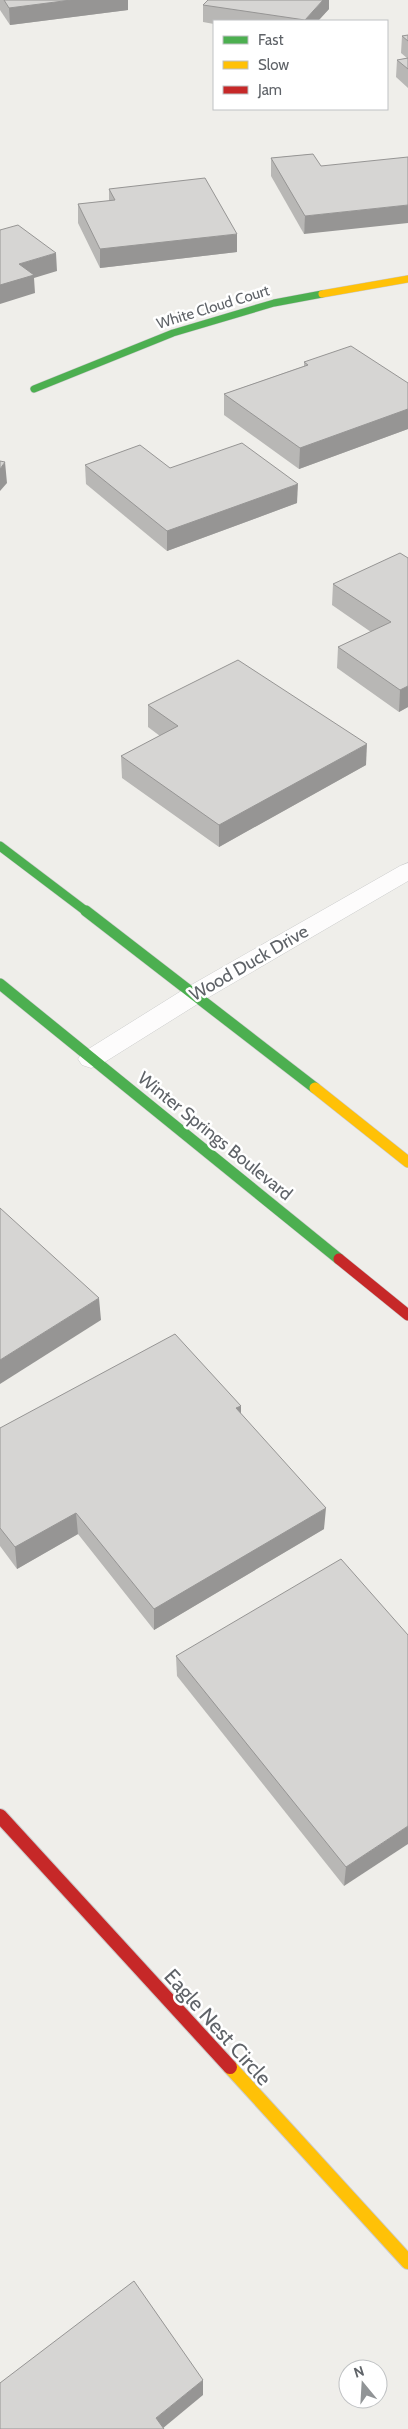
<svg xmlns="http://www.w3.org/2000/svg" width="408" height="2429" viewBox="0 0 408 2429" font-family="Cabin,sans-serif">
  <style>
    .lines { fill: none; stroke-linecap: round; stroke-linejoin: round }
    .street-casing { stroke: #cbcccc; stroke-width: 1 }
    .fast-far2-casing { stroke: #cacacb; stroke-width: 8 }
    .fast-far1-casing { stroke: #cacacb; stroke-width: 10 }
    .fast-casing { stroke: #cacacb; stroke-width: 12 }
    .slow-far2-casing { stroke: #cacacb; stroke-width: 8 }
    .slow-far1-casing { stroke: #cacacb; stroke-width: 12 }
    .slow-casing { stroke: #cacacb; stroke-width: 16 }
    .jam-far1-casing { stroke: #cacacb; stroke-width: 12 }
    .jam-casing { stroke: #cacacb; stroke-width: 16 }
    .street { fill: #fdfcfc; fill-rule: evenodd }
    .fast-far2 { stroke: #4caf50; stroke-width: 7 }
    .fast-far1 { stroke: #4caf50; stroke-width: 9 }
    .fast { stroke: #4caf50; stroke-width: 11 }
    .slow-far2 { stroke: #ffc107; stroke-width: 7 }
    .slow-far1 { stroke: #ffc107; stroke-width: 11 }
    .slow { stroke: #ffc107; stroke-width: 14 }
    .jam-far1 { stroke: #c62828; stroke-width: 11 }
    .jam { stroke: #c62828; stroke-width: 14 }
    .wall { fill: #b8b7b5 }
    .shaded-wall { fill: #969594 }
    .building { fill: #d6d5d3; stroke: #969594 }
    .labels { text-anchor: middle; dominant-baseline: central; stroke-width: 5; stroke-linejoin: round; paint-order: stroke }
    .far-street-label { font-size: 15px; fill: #5f6368; stroke: #fff }
    .street-label { font-size: 18px; fill: #5f6368; stroke: #fff }
    .near-street-label { font-size: 21px; fill: #5f6368; stroke: #fff }
  </style>
  <rect width="100%" height="100%" fill="#efeeea"/>
  <g class="lines">
    <defs>
      <polygon id="street" points="408,863 408,881 204,1000 100,1065 91,1068 82,1065 78,1059 82,1053 186,988 400,866"/>
      <polyline id="fast-far2" points="34,389 173,333 274,303 322,294"/>
      <polyline id="fast-far1" points="0,846 87,912"/>
      <g id="fast">
        <polyline points="86,911 315,1088"/>
        <polyline points="0,984 339,1259"/>
      </g>
      <polyline id="slow-far2" points="322,294 408,279"/>
      <polyline id="slow-far1" points="315,1088 408,1162"/>
      <polyline id="slow" points="230,2067 408,2262"/>
      <polyline id="jam-far1" points="339,1259 408,1315"/>
      <polyline id="jam" points="0,1816 230,2067"/>
    </defs>
    <use href="#street" class="street-casing"/>
    <use href="#fast-far2" class="fast-far2-casing"/>
    <use href="#fast-far1" class="fast-far1-casing"/>
    <use href="#fast" class="fast-casing"/>
    <use href="#slow-far2" class="slow-far2-casing"/>
    <use href="#slow-far1" class="slow-far1-casing"/>
    <use href="#slow" class="slow-casing"/>
    <use href="#jam-far1" class="jam-far1-casing"/>
    <use href="#jam" class="jam-casing"/>
    <use href="#street" class="street"/>
    <use href="#fast-far2" class="fast-far2"/>
    <use href="#fast-far1" class="fast-far1"/>
    <use href="#fast" class="fast"/>
    <use href="#slow-far2" class="slow-far2"/>
    <use href="#slow-far1" class="slow-far1"/>
    <use href="#slow" class="slow"/>
    <use href="#jam-far1" class="jam-far1"/>
    <use href="#jam" class="jam"/>
  </g>
  <g class="wall">
    <polygon points="0,0 128,0 128,10 10,25 0,10"/>
    <polygon points="203,5 329,9 318,21 214,21 214,24 203,22"/>
    <polygon points="408,35 408,88 396,77 397,60 407,58 401,53 402,36"/>
    <polygon points="313,154 304,234 271,176 271,158"/>
    <polygon points="109,189 237,252 100,268 78,223 78,204 109,201"/>
    <polygon points="304,362 408,383 408,429 299,469 224,415 224,394 304,366"/>
    <polygon points="85,465 170,468 297,503 167,551 86,484"/>
    <polygon points="408,558 408,707 399,712 337,668 338,647 371,632 332,605 333,584"/>
    <polygon points="148,705 366,765 219,847 122,778 121,756 160,736 148,727"/>
    <polygon points="241,1406 241,1414 324,1529 154,1630 78,1534 17,1569 0,1546 0,1428"/>
    <polygon points="408,1635 344,1886 177,1676 176,1656"/>
  </g>
  <g class="shaded-wall">
    <polygon points="71,0 128,0 128,10 10,25 9,8"/>
    <polygon points="323,0 329,0 329,9 318,21 305,21 305,20"/>
    <polygon points="408,205 408,223 304,234 305,216"/>
    <polygon points="237,234 237,252 100,268 100,249"/>
    <polygon points="56,253 57,271 34,278 35,293 0,304 0,285 19,264"/>
    <polygon points="408,409 408,429 299,469 300,448"/>
    <polygon points="5,462 7,483 0,491 0,469"/>
    <polygon points="298,484 297,503 167,551 167,531"/>
    <polygon points="408,686 408,707 399,712 400,690"/>
    <polygon points="367,744 366,765 219,847 219,825"/>
    <polygon points="99,1298 101,1320 0,1384 0,1360"/>
    <polygon points="241,1406 241,1428 236,1408"/>
    <polygon points="326,1508 324,1529 154,1630 154,1609"/>
    <polygon points="76,1513 78,1534 17,1569 15,1547"/>
    <polygon points="408,1826 408,1844 344,1886 346,1867"/>
    <polygon points="203,2380 203,2395 162,2429 156,2418"/>
  </g>
  <g class="building">
    <polygon points="4,0 71,0 9,8"/>
    <polygon points="208,0 323,0 305,20 203,5"/>
    <polygon points="408,35 408,41 402,36"/>
    <polygon points="408,58 408,69 397,60"/>
    <polygon points="313,154 321,166 408,157 408,205 305,216 271,158"/>
    <polygon points="205,178 237,234 100,249 78,204 115,200 109,189"/>
    <polygon points="18,225 56,253 19,264 34,275 0,285 0,230"/>
    <polygon points="351,346 408,383 408,409 300,448 224,394 308,365 304,362"/>
    <polygon points="242,443 298,484 167,531 85,465 140,445 170,468"/>
    <polygon points="0,461 5,462 0,469"/>
    <polygon points="400,553 408,558 408,686 400,690 338,647 391,622 333,584"/>
    <polygon points="238,660 367,744 219,825 121,756 178,726 148,705"/>
    <polygon points="0,1208 99,1298 0,1360"/>
    <polygon points="175,1334 241,1406 236,1408 326,1508 154,1609 76,1513 15,1547 0,1528 0,1428"/>
    <polygon points="341,1559 408,1635 408,1826 346,1867 176,1656"/>
    <polygon points="134,2281 203,2380 156,2418 164,2429 0,2429 0,2383"/>
  </g>
  <g class="labels">
    <g class="far-street-label">
      <text transform="translate(213 307) rotate(-17)">White Cloud Court</text>
    </g>
    <g class="street-label">
      <text transform="translate(249 963) rotate(-30)">Wood Duck Drive</text>
      <text transform="translate(215 1136) rotate(39)">Winter Springs Boulevard</text>
    </g>
    <g class="near-street-label">
      <text transform="translate(218 2027) rotate(48)">Eagle Nest Circle</text>
    </g>
  </g>
  <rect x="213" y="20" width="175" height="90" fill="#ffffff" stroke="#bfc1c3"/>
  <rect x="223" y="36" width="25" height="8" fill="#4caf50" stroke="#bfc1c3"/>
  <text x="258" y="45" font-size="15" fill="#5f6368">Fast</text>
  <rect x="223" y="61" width="25" height="8" fill="#ffc107" stroke="#bfc1c3"/>
  <text x="258" y="70" font-size="15" fill="#5f6368">Slow</text>
  <rect x="223" y="86" width="25" height="8" fill="#c62828" stroke="#bfc1c3"/>
  <text x="258" y="95" font-size="15" fill="#5f6368">Jam</text>
  <g transform="translate(363 2384) rotate(342)"><circle r="24" fill="#ffffff" stroke="#bfc1c3"/>
  <path d="M0-4L9 19L0 12L-9 19Z" fill="#919496"/>
  <text y="-8" font-size="14" font-weight="bold" text-anchor="middle" fill="#5f6368">N</text>
  </g>
</svg>
